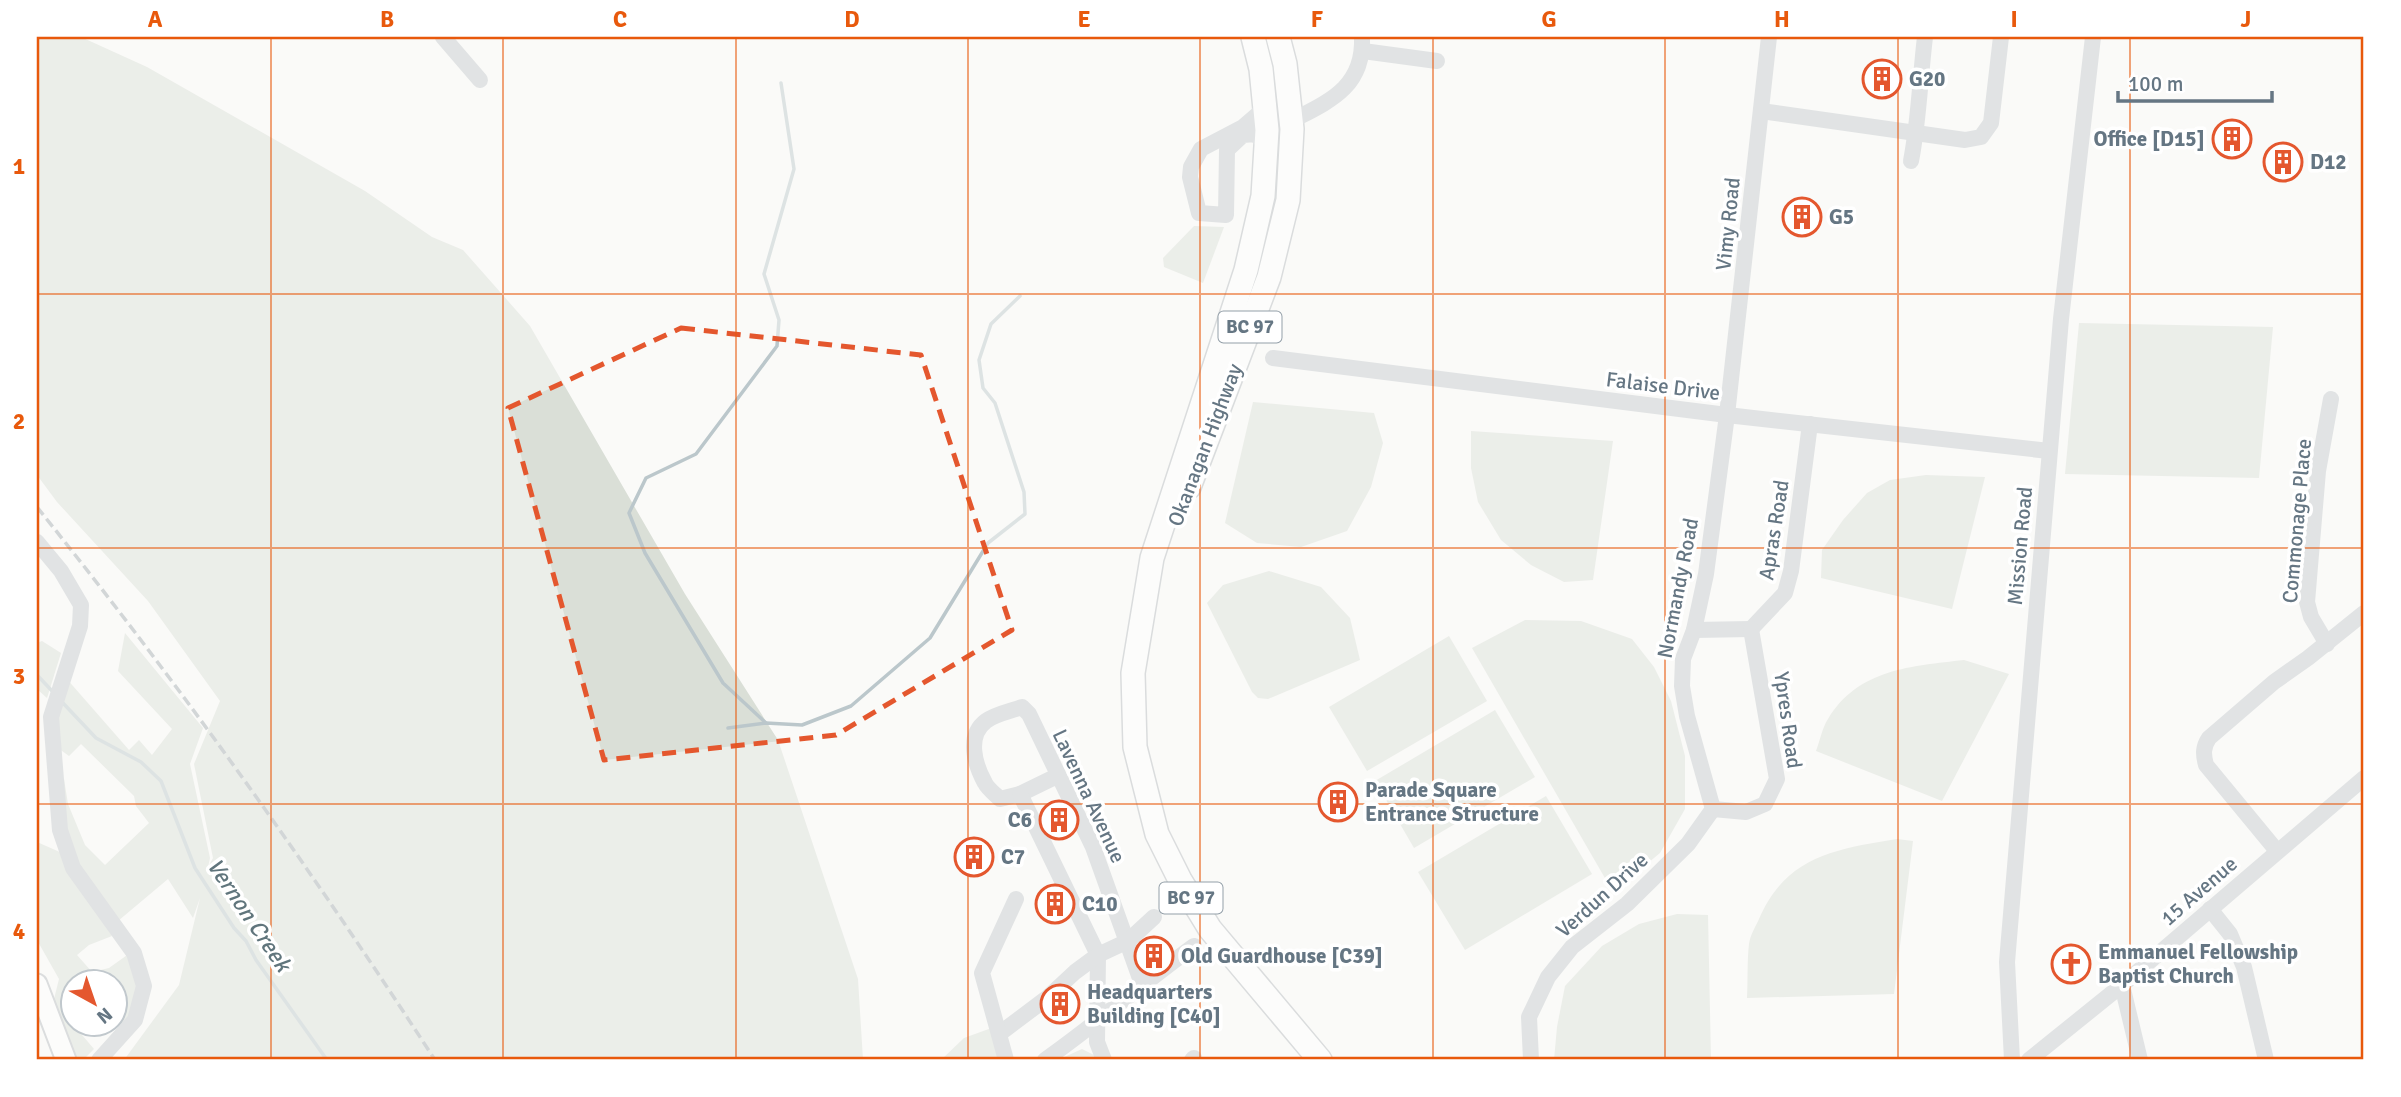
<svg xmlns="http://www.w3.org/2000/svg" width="2401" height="1097" viewBox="0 0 2401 1097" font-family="Signika,sans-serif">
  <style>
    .green { fill: #dadfd7 }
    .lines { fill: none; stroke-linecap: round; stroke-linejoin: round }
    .stream { stroke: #bbc7cb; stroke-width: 3.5 }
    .major-casing { stroke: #b5babe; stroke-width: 23 }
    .highway-casing { stroke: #b4b9bd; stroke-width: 26 }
    .minor { stroke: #c3c8cc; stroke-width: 16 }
    .major { stroke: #fff; stroke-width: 19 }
    .highway { stroke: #fff; stroke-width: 23 }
    .rail { stroke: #a2aab0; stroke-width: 3.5; stroke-dasharray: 10 5; stroke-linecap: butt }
    .marked { fill: none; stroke: #e4572e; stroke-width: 5; stroke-dasharray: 14 9; stroke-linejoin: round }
    .grid { fill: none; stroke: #e8590c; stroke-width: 2; stroke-opacity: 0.55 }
    .labels { text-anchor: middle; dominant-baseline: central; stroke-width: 7; stroke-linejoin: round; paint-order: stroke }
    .shield { fill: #fff; stroke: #939fa8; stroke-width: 2 }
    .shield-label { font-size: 19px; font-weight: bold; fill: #657683 }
    .poi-label { font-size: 21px; font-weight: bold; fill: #657683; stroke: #fff; text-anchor: start }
    .street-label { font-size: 21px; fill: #657683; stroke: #fff }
    .water-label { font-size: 23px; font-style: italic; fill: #60757c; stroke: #fff }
    .neatline { fill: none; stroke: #e8590c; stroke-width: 2.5 }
    .grid-label { font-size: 23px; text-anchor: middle; font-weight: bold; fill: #e8590c }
  </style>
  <rect width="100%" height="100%" fill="#fafaf8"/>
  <g class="green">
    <polygon points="37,37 81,37 147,67 365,191 432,237 463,250 530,326 685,594 778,740 858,979 863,1060 124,1060 179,985 200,898 193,918 168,879 118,921 78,865 63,828 64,779 68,804 85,845 105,865 149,823 136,806 134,796 81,744 69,756 58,748 56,714 66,678 129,750 139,740 152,755 172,729 118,671 125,633 203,728 190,764 210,858 208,867 213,858 194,764 220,701 148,601 57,502 37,475"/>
    <polygon points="1194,226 1224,227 1203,283 1164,267 1163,258"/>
    <polygon points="2079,323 2273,327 2259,478 2065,474"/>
    <polygon points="1253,402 1374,413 1383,443 1371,487 1347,531 1301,547 1257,543 1225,523"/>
    <polygon points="1471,431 1613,441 1593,580 1564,582 1531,565 1501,540 1478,502 1471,468"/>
    <polygon points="1926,475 1985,477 1952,609 1821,578 1822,550 1843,520 1867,493 1890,480"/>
    <polygon points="1269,571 1321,587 1350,618 1360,660 1268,699 1258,698 1252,692 1207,603 1223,585"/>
    <polygon points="1525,620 1581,621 1632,639 1654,667 1671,701 1685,756 1685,809 1660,853 1613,892 1472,648"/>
    <polygon points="1449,636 1487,701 1367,771 1329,707"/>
    <polygon points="42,641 61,653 47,698 37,689 37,643"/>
    <path d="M1964,660L2009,674L1942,801L1816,751C1820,741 1822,728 1828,719C1858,669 1912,666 1964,660Z"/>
    <polygon points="1495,710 1535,777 1414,848 1375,781"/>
    <polygon points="1546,796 1592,874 1465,950 1418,872"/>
    <path d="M1897,839L1913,841L1894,994L1747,998C1748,980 1747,961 1749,944C1750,935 1756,926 1759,919C1786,856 1836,849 1897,839Z"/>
    <polygon points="37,842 62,853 112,936 89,945 77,955 92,972 109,968 130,953 140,986 130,1020 106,1030 103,1024 116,1024 116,982 74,982 72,989 73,1005 65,1015 94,1049 83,1060 75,1060 54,999 59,979 37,940"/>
    <polygon points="1677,914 1708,915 1711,1060 1554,1060 1557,1027 1565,986 1602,946 1639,924"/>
    <polygon points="997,1026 1006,1060 941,1060 964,1038"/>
    <polygon points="1082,1049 1104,1060 1058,1060"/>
  </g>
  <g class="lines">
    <g class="stream">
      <polyline points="37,675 54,693"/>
      <polyline points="62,702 96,738 141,762 161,781 195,868 234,928 246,941 256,960 327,1060"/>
      <polyline points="766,723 723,683 645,553 629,513 646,478 696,454 777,346 779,320 764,274 794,169 781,83"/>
      <polyline points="728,728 766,723 802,725 851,706 930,638 988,543 1025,514 1024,492 995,403 983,388 979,360 991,324 1020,296"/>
    </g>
    <defs>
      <polyline id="major" points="37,984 66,1060"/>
      <g id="highway">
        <polyline points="1253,37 1261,69 1267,130 1263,196 1246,270 1152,558 1133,673 1135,747 1157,834 1180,880 1210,929 1320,1060"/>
        <polyline points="1189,487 1269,277 1288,200 1292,129 1285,64 1278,37"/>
      </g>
    </defs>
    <use href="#major" class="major-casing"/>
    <use href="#highway" class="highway-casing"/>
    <g class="minor">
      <polyline points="443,37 480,80"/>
      <polyline points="1363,51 1437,61"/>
      <polyline points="1265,108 1243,127 1201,149 1191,167 1190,177 1199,213 1226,215 1227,150 1243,135 1255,134 1266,144"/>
      <polyline points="1761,111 1965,140 1981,137 1991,123 2001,37"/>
      <path d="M1291,121C1330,101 1364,87 1362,37"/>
      <path d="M1911,161C1919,120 1920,78 1925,37"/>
      <polyline points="1273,358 1727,415 2049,451"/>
      <polyline points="37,542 61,571 81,605 80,626 51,717 60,830 73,868 134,953 144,986 135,1020 99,1060"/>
      <polyline points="1751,629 1785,593 1791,571 1810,424"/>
      <polyline points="1694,630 1751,629"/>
      <polyline points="2327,644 2311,617 2307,602 2318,471 2331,399"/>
      <path d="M1057,776L1020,794L1000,799C995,794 988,789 985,783C975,765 966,736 986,721C995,714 1011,711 1022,707L1029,714L1093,847L1142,984"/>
      <polyline points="1020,794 1098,955 1097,1042 1104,1060"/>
      <polyline points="1713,809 1687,716 1682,686 1683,659 1694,630 1706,574 1727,415 1769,37"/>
      <polyline points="1713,809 1746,812 1765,804 1777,779 1751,629"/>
      <path d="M2277,851L2206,765C2203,754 2203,747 2209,738L2274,682L2308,658L2364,613"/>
      <polyline points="2210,909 2230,934 2244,967 2266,1060"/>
      <polyline points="2122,985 2140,1060"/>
      <polyline points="999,1034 1047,998 1075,972 1098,955 1128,941 1154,917"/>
      <polyline points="1006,1060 982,973 1016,899"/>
      <path d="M1045,1060C1096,1024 1143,983 1194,946"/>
      <polyline points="1192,1060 1194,1058"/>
      <polyline points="1531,1060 1529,1017 1548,977 1572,947 1627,904 1688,844 1713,809"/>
      <polyline points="2012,1060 2007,962 2061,319 2093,37"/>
      <polyline points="2029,1060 2122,985 2364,778"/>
    </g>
    <use href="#major" class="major"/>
    <use href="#highway" class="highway"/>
    <path class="rail" d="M37,507C180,685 311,869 435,1060"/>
  </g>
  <path d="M0 0H2401V1097H0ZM681,328L921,355L1012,630L836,735L604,760L508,408Z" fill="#fafaf8" fill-opacity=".55" fill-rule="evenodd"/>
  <path class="marked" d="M681,328L921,355L1012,630L836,735L604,760L508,408Z"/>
  <path class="grid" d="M271,37V1060M503,37V1060M736,37V1060M968,37V1060M1200,37V1060M1433,37V1060M1665,37V1060M1898,37V1060M2130,37V1060M37,294H2364M37,548H2364M37,804H2364"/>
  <defs>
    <symbol id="building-ring" viewBox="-11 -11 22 22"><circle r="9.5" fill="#fff" stroke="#e4572e" stroke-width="1.5"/><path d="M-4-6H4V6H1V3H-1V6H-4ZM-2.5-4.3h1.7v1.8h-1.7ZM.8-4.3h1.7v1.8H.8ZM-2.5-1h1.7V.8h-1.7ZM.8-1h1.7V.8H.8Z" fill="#e4572e"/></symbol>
    <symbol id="church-ring" viewBox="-11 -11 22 22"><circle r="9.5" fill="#fff" stroke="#e4572e" stroke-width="1.5"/><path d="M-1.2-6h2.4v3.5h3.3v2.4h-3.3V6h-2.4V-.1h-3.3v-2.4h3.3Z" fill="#e4572e"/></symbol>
  </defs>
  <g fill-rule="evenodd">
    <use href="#building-ring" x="1860" y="57" width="44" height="44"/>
    <use href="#building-ring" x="2210" y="117" width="44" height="44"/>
    <use href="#building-ring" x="2261" y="140" width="44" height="44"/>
    <use href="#building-ring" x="1780" y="195" width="44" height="44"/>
    <use href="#building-ring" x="1316" y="780" width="44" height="44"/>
    <use href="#building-ring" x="1037" y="798" width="44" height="44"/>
    <use href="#building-ring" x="952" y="835" width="44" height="44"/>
    <use href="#building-ring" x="1033" y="882" width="44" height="44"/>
    <use href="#building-ring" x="1132" y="934" width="44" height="44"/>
    <use href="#church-ring" x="2049" y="942" width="44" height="44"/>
    <use href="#building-ring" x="1038" y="982" width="44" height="44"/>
  </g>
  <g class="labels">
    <g class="shield">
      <rect x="1218.5" y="311.5" width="63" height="31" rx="5"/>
      <rect x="1159.5" y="882.5" width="63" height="31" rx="5"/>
    </g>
    <g class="shield-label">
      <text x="1250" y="327">BC 97</text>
      <text x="1191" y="898">BC 97</text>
    </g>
    <g class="poi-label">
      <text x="1909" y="79">G20</text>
      <text x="2205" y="139" text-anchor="end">Office [D15]</text>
      <text x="2310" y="162">D12</text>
      <text x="1829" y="217">G5</text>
      <text x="1365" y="790">Parade Square<tspan x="1365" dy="24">Entrance Structure</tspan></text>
      <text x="1032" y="820" text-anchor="end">C6</text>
      <text x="1001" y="857">C7</text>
      <text x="1082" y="904">C10</text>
      <text x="2098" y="952">Emmanuel Fellowship<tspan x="2098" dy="24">Baptist Church</tspan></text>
      <text x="1181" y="956">Old Guardhouse [C39]</text>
      <text x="1087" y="992">Headquarters<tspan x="1087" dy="24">Building [C40]</tspan></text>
    </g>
    <g class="street-label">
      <text transform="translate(1728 224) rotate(-84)">Vimy Road</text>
      <text transform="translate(1663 386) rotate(7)">Falaise Drive</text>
      <text transform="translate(1205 445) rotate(-69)">Okanagan Highway</text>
      <text transform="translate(2297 521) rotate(-85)">Commonage Place</text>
      <text transform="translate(1774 530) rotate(-81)">Apras Road</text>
      <text transform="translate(2020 546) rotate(-85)">Mission Road</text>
      <text transform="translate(1678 588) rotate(-79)">Normandy Road</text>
      <text transform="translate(1788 720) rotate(82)">Ypres Road</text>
      <text transform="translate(1089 796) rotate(65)">Lavenna Avenue</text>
      <text transform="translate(2199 891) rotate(-41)">15 Avenue</text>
      <text transform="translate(1602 895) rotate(-42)">Verdun Drive</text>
    </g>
    <g class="water-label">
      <text transform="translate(249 915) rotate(56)">Vernon Creek</text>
    </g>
  </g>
  <rect width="2401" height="1097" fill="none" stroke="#ffffff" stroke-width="77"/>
  <g transform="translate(94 1003) rotate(140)"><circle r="33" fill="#ffffff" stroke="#c1c8cd" stroke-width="2"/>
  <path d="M0-5L12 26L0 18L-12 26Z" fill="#e4572e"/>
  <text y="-10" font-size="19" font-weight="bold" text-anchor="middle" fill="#657683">N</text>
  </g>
  <path d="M2118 91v10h154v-10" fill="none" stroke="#657683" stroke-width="3.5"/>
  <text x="2128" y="91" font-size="21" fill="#657683" stroke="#ffffff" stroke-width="5" paint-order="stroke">100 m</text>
  <rect x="38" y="38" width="2324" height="1020" class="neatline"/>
  <g class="grid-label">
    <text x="155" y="27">A</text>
    <text x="387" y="27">B</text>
    <text x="620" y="27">C</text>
    <text x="852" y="27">D</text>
    <text x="1084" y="27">E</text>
    <text x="1317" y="27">F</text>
    <text x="1549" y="27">G</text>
    <text x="1782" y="27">H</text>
    <text x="2014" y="27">I</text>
    <text x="2246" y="27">J</text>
    <text x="19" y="174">1</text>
    <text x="19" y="429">2</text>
    <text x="19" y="684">3</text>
    <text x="19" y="939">4</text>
  </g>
</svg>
